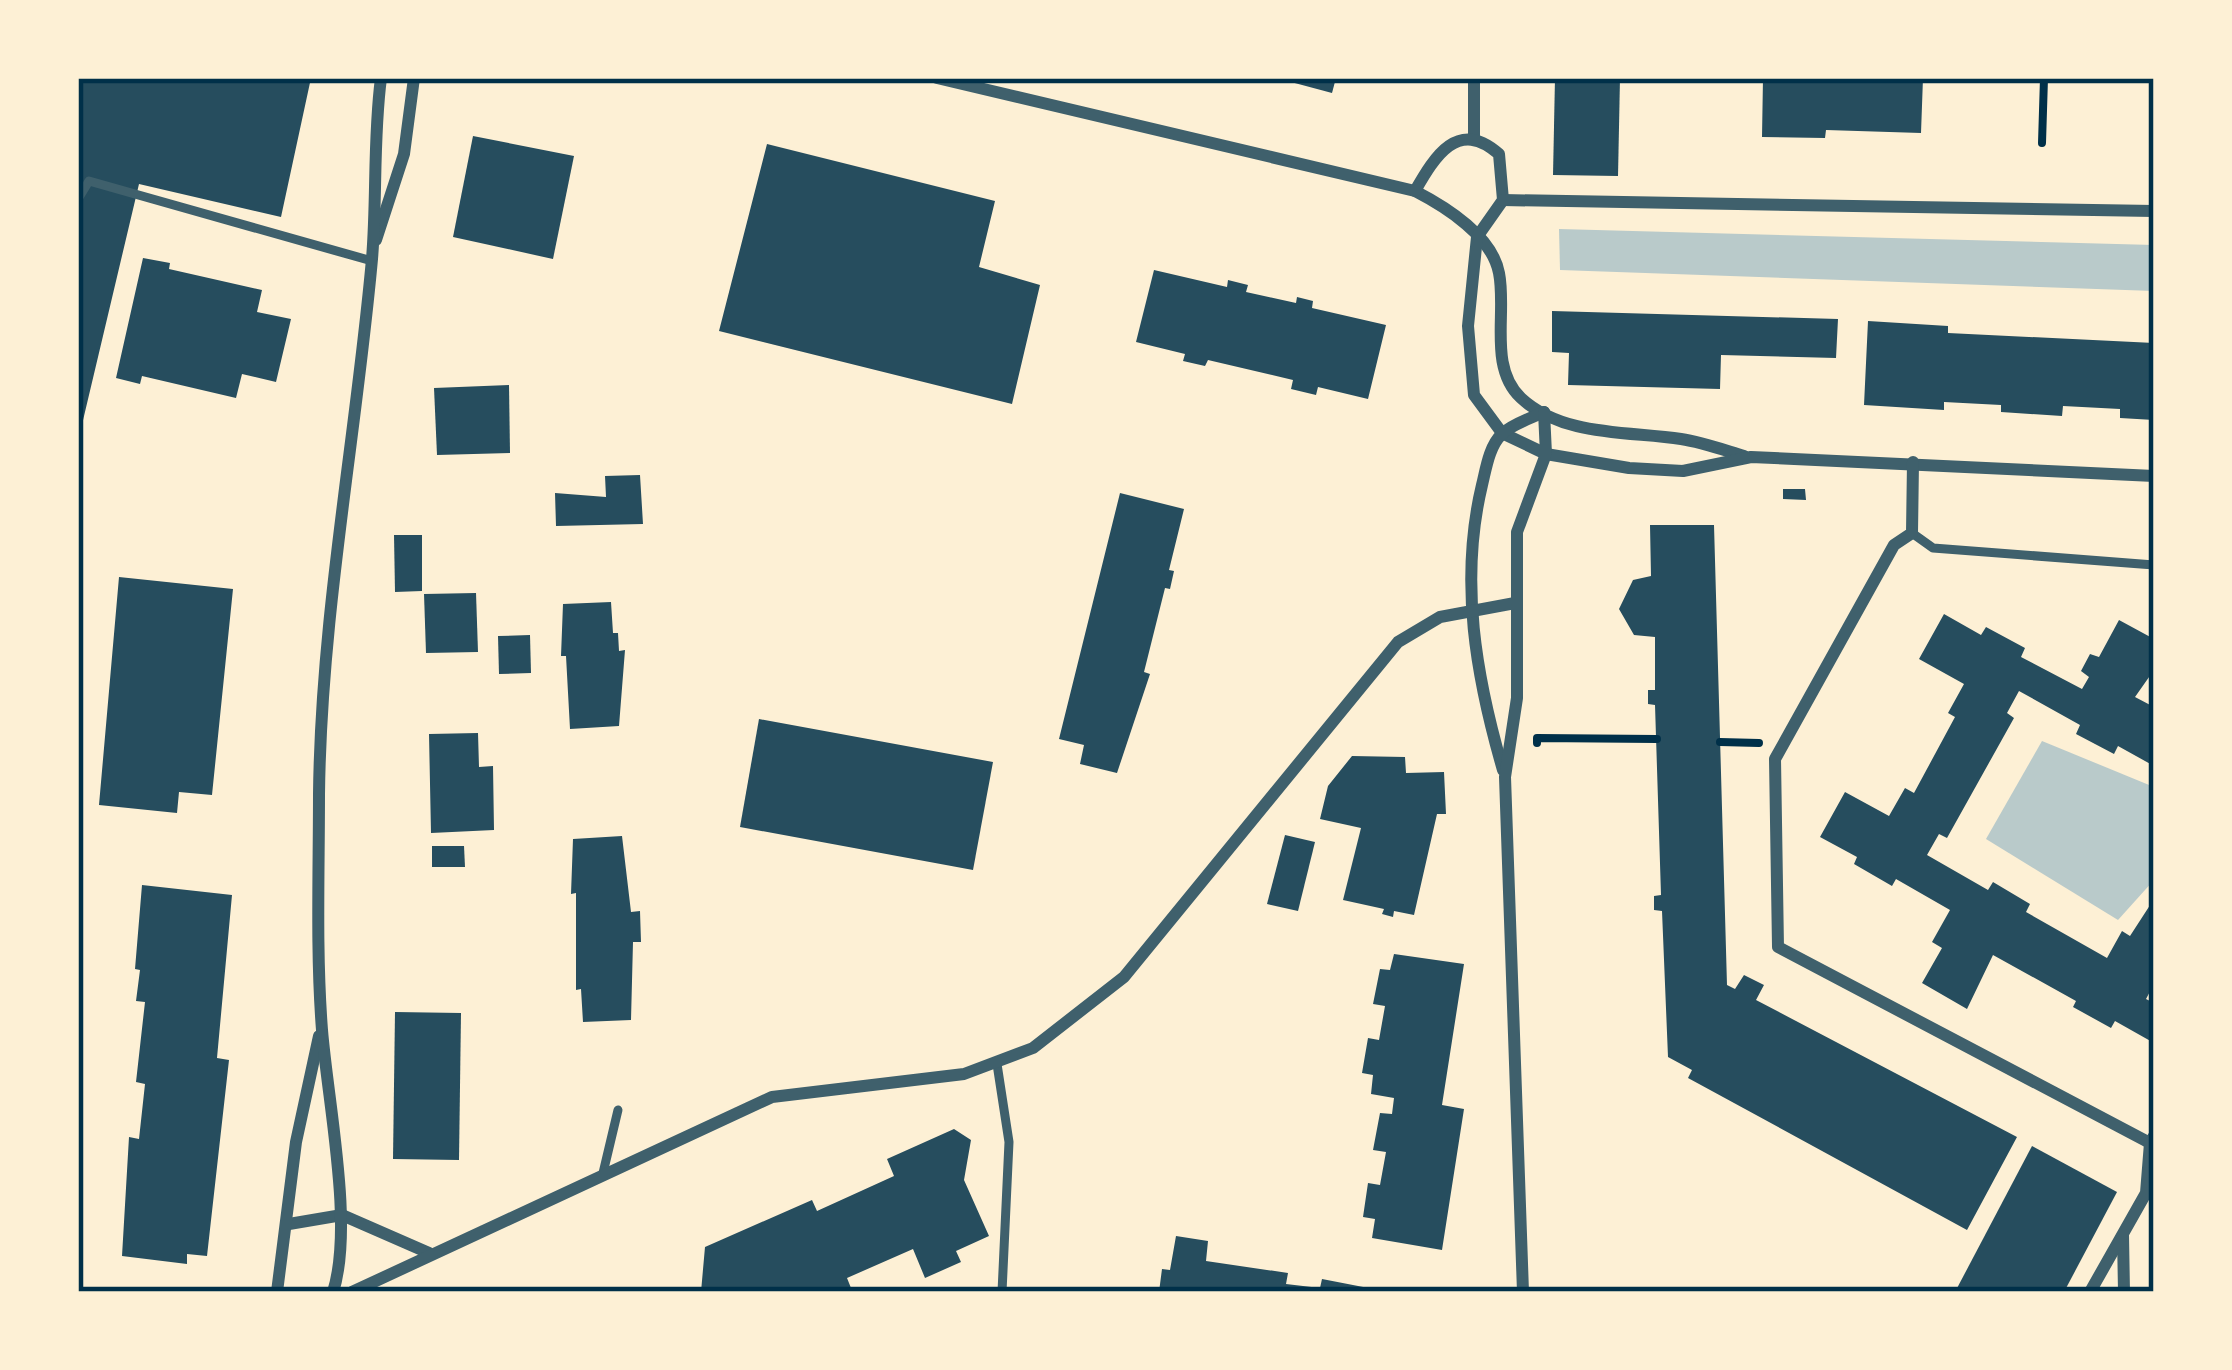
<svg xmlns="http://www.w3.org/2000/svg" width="2232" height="1370" viewBox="0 0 2232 1370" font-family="'Archivo Narrow',sans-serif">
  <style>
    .green { fill: #b9caca }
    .building { fill: #264d5e }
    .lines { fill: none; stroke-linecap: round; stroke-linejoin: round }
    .path { stroke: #003049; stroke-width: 8 }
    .service { stroke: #3f606c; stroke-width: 9 }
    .minor { stroke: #3f606c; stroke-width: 12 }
    .neatline { fill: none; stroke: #003049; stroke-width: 4.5 }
  </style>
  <rect width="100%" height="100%" fill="#fdf0d5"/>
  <g class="green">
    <polygon points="1559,229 2154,245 2154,291 1560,270"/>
    <polygon points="2042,741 2154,787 2154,880 2118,920 1986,839"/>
  </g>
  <g class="building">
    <polygon points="78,78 311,78 281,217 139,184 80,433"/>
    <polygon points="1276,78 1336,78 1332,93"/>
    <polygon points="1555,78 1620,78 1618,176 1553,175"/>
    <polygon points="1763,78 1923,78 1921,133 1826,130 1825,138 1762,137"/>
    <polygon points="473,136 574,156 553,259 453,237"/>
    <polygon points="767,144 995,201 979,267 1040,285 1012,404 719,331"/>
    <polygon points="143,258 170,263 169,269 262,290 257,312 291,319 276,382 242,374 236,398 142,376 140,384 116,378"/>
    <polygon points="1154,270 1227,287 1228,280 1248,285 1246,292 1296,303 1297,297 1313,301 1312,308 1386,325 1368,399 1318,387 1316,395 1291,389 1293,380 1208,360 1205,366 1183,361 1185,354 1136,342"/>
    <polygon points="1552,311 1838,319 1836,358 1721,355 1720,389 1568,385 1569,353 1552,352"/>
    <polygon points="1868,321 1948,326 1948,333 2154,343 2154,420 2120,418 2120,409 2063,406 2062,416 2001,412 2001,405 1944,402 1944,410 1864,405"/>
    <polygon points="509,385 510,453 437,455 434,388"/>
    <polygon points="640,475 643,524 556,526 555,493 606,497 605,476"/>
    <polygon points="1783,489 1805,489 1806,500 1783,499"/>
    <polygon points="1120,493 1184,509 1169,570 1174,571 1170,589 1165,588 1144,672 1150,674 1117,773 1080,764 1084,745 1059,739"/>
    <polygon points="1650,525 1714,525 1727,985 1735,989 1744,975 1764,985 1756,1000 2017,1137 1967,1230 1688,1078 1692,1070 1668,1057 1662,911 1654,910 1654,896 1661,895 1655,705 1648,704 1648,690 1655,690 1655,637 1634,635 1619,609 1633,580 1651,576"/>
    <polygon points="394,535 422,535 422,591 395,592"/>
    <polygon points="119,577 233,589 212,795 179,792 177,813 99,805"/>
    <polygon points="476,593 478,652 426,653 424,594"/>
    <polygon points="611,602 613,633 618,633 619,651 625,650 619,726 570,729 566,656 561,656 563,604"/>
    <polygon points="1944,614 1981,635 1986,627 2025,648 2021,657 2082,689 2089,677 2081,671 2090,654 2099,657 2119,620 2154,639 2154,670 2135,697 2154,707 2154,766 2118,746 2114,754 2076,734 2080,725 2019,691 2007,713 2014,718 1947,838 1939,834 1927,855 1988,890 1993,882 2030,904 2026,912 2107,958 2122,931 2130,936 2154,899 2154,984 2146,999 2154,1003 2154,1043 2115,1021 2111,1028 2073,1007 2076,1001 1993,955 1967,1009 1922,983 1942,948 1932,942 1950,910 1896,879 1892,886 1854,864 1857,857 1820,837 1845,792 1889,816 1905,788 1914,793 1955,717 1948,713 1964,684 1919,659"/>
    <polygon points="530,635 531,673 499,674 498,636"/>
    <polygon points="759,719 993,762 973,870 740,827"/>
    <polygon points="478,733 479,767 493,766 494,830 431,833 429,734"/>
    <polygon points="1352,756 1405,757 1406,773 1444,772 1446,814 1437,814 1414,915 1394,911 1393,917 1382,914 1384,909 1343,900 1361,828 1320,819 1328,786"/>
    <polygon points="1285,835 1315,842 1298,911 1267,904"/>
    <polygon points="622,836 631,912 640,911 641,942 633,942 631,1020 583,1022 581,989 576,990 576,893 571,894 573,839"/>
    <polygon points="432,846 464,846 465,867 432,867"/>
    <polygon points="142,885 232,895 217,1058 229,1060 207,1256 187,1254 187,1264 122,1256 129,1137 139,1139 145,1084 136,1082 145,1002 136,1001 140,970 135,969"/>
    <polygon points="1394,954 1464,964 1442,1105 1464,1109 1442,1250 1372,1238 1375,1219 1363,1217 1368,1183 1380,1185 1386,1152 1373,1150 1380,1113 1392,1114 1394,1098 1371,1094 1373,1075 1362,1073 1368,1038 1379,1040 1385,1006 1373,1004 1380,969 1390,970"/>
    <polygon points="395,1012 461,1013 459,1160 393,1159"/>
    <polygon points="954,1129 971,1140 964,1180 989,1236 956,1251 961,1262 925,1278 913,1249 847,1278 851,1288 842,1292 701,1292 705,1247 812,1200 817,1211 894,1176 887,1159"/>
    <polygon points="2032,1146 2117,1192 2064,1292 1955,1292"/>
    <polygon points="1176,1236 1208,1241 1206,1261 1288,1273 1286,1284 1320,1288 1322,1279 1389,1292 1159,1292 1162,1269 1170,1270"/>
  </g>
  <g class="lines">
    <g class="path">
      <polyline points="2042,143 2044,78"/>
      <polyline points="1720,742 1759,743"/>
      <polyline points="1537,743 1537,738 1657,739"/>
    </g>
    <g class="service">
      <polyline points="78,199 89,181 372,261"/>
      <polyline points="1912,533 1933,548 2154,565"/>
      <polyline points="997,1064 1009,1142 1002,1292"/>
      <polyline points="603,1173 618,1110"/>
    </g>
    <g class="minor">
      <path d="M937,78L1415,191C1446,207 1492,236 1499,273C1507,313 1488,367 1521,398C1563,437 1630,431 1681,439C1702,442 1724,450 1744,456"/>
      <polyline points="1474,78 1474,138"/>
      <path d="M1415,191C1435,156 1458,118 1499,154L1503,200L1477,237L1468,326L1474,395L1502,433L1546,454L1629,468L1683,471L1751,457L2154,476"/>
      <polyline points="1503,200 2154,211"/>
      <polyline points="376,240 404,154 414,78"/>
      <polyline points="1913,462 1912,533 1894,545 1775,759 1778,947 2150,1143 2154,1136"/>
      <path d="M1503,770C1476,677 1459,581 1482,485C1486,469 1489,446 1502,434C1512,424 1532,418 1544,412"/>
      <polyline points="289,1224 342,1215 429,1253"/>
      <polyline points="2123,1235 2124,1292"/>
      <polyline points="277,1292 296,1142 319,1036"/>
      <path d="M333,1292C354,1226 328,1104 322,1030C316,953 319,872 319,794C321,615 356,437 372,259C377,199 373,139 381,78"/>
      <polyline points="352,1292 772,1097 964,1074 1033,1048 1124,977 1398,642 1440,617 1515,603"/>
      <polyline points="1523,1292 1505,777 1517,698 1517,532 1546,454 1544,412"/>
      <polyline points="2090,1292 2146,1193 2150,1143"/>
    </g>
  </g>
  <rect width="2232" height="1370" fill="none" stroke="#fdf0d5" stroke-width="162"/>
  <rect x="81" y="81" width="2070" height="1208" class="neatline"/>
</svg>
